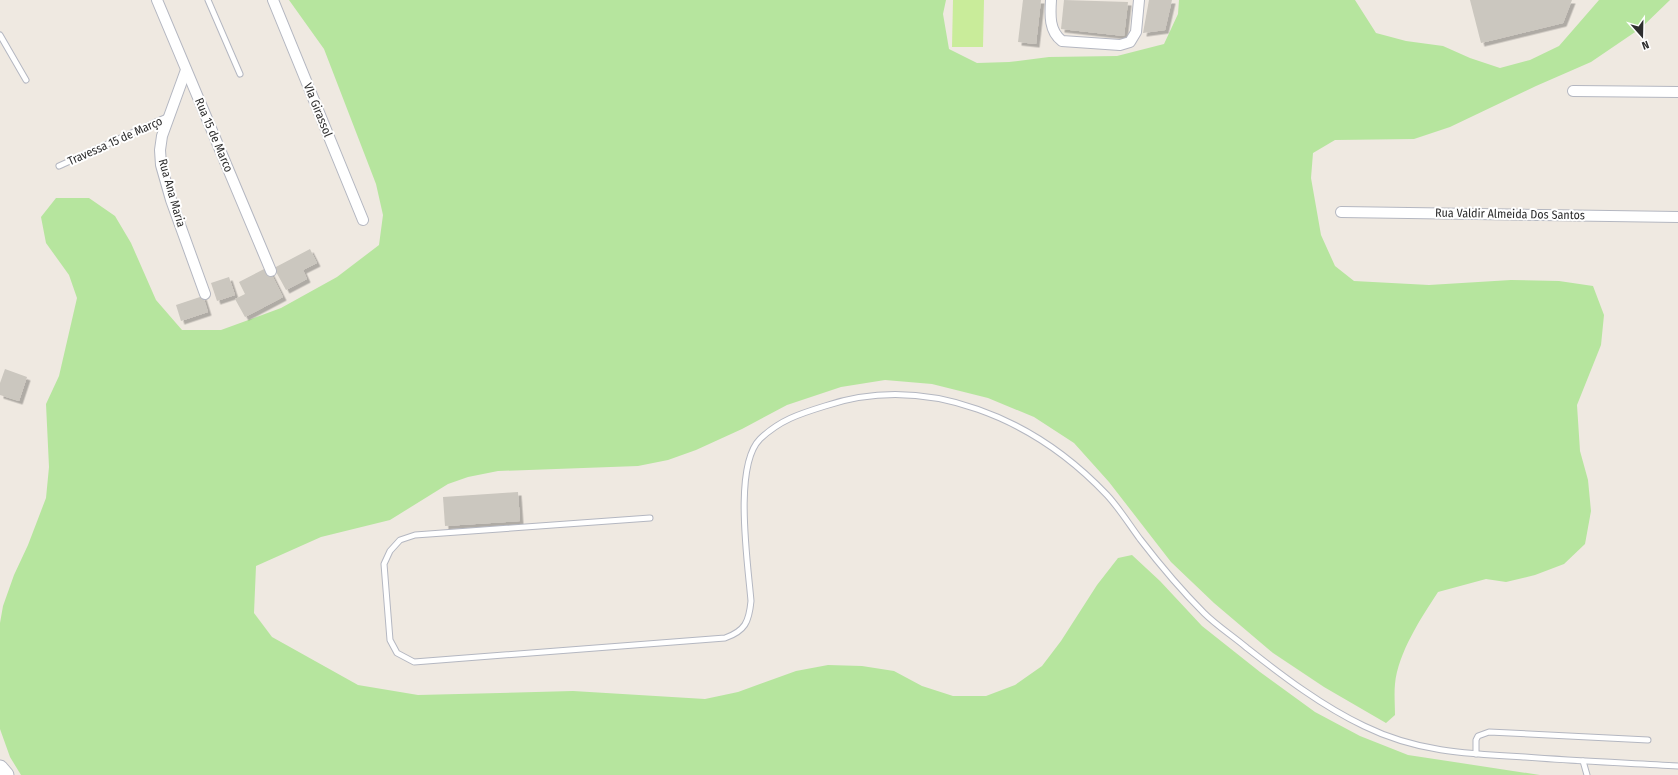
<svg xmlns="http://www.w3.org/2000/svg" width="1678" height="775" viewBox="0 0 1678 775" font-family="'Fira Sans Condensed',sans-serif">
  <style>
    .green { fill: #b6e59e }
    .pitch { fill: #c9ec9a }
    .building { fill: #cbc7bf; filter: url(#shadow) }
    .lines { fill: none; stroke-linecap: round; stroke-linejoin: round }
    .lane-casing { stroke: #b4b7c1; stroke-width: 7 }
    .street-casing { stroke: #b4b7c1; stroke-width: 12 }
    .secondary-casing { stroke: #b4b7c1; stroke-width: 17 }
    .lane { stroke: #fff; stroke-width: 5 }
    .street { stroke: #fff; stroke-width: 10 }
    .secondary { stroke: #fff; stroke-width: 15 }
    .labels { text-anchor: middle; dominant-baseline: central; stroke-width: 4; stroke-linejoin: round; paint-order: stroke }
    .street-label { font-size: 12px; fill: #2e2e2e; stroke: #fff }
  </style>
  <defs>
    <filter id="shadow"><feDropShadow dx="3.5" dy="3.5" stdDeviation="0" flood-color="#0004"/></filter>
  </defs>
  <rect width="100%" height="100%" fill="#efe9e1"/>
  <path class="green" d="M289,0H946L943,14L949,49L977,63L1009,62L1049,57L1117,56L1164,44L1178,14L1179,0H1355L1376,33L1406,41L1443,46L1470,58L1500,68L1530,60L1559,46L1599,0H1670L1641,28L1591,62L1536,86L1450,127L1414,139L1335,140L1313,153L1311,178L1321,235L1335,266L1354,281L1429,285L1511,280L1559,281L1593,286L1604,315L1601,345L1577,405L1580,451L1588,480L1591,511L1585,544L1564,564L1535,575L1506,582L1486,579L1438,592C1421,618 1398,653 1395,684C1394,694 1395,705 1395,715L1386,723L1324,687L1273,653L1214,603L1171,562L1109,482L1074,443L1034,417L988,398L932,384L885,380L841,387L787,405L742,429L696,450L668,460L638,466L498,471L468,477L448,484L390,520L321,537L256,566L254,613L272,637L358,685L418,695L573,691L705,699L738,692L796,671L828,665L862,666L894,671L922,686L953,696H986L1015,685L1042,666L1061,641L1097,585L1118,558L1132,555L1160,581L1202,626L1260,672L1315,712L1360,736L1408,755L1540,775H21L10,757L0,729V623L3,606L14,575L28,545L46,498L49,467L46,404L59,376L77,298L69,275L46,243L41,217L56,198H89L115,216L131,243L156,300L182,330H221L281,308L337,277L379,245L383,215L376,184L324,49Z"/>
  <polygon class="pitch" points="953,0 984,0 983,47 952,47"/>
  <g class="building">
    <polygon points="1023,0 1041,0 1036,44 1018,42"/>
    <polygon points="1064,0 1128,2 1124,36 1061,29"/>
    <polygon points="1149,0 1172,0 1165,30 1143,33"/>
    <polygon points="1470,0 1572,0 1563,23 1481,43"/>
    <polygon points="310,249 317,263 303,270 307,279 286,290 274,268"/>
    <polygon points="268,267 283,297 245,317 235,299 245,294 239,282"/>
    <polygon points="229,277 235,295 217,301 211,283"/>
    <polygon points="203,296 208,312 181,321 176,305"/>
    <polygon points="5,369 27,377 19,401 0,395 0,383"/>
    <polygon points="518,492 520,521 445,526 443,497"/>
  </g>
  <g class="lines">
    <defs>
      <g id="lane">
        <polyline points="208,0 240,74"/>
        <polyline points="0,35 26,80"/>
        <polyline points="59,166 169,116"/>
        <path d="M650,518L415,535L400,540L390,551L384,564L390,640L397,653L414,662L725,638C745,631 749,622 751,601C748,564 733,466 760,439C780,420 799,414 825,406C928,372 1035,419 1107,495C1119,508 1129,524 1140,539C1160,565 1181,590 1204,613C1217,626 1233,636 1247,648C1284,677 1322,706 1364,726C1417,752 1467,754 1525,757C1576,761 1627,763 1678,766"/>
        <polyline points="1476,754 1476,740 1478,736 1489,732 1648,740"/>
        <polyline points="1583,761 1587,775"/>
      </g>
      <g id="street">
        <polyline points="157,0 271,271"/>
        <polyline points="273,0 363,220"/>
        <path d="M1051,0C1050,15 1049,31 1062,41L1120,45L1130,42L1136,32L1139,0"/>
        <polyline points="186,70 162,136 160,150 161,165 171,200 205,294"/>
        <polyline points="1573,91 1678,92"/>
        <polyline points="1341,212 1678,217"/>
      </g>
      <polyline id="secondary" points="0,768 6,775"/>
    </defs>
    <use href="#lane" class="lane-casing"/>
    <use href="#street" class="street-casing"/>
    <use href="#secondary" class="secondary-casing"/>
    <use href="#lane" class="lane"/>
    <use href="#street" class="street"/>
    <use href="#secondary" class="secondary"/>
  </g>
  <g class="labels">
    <g class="street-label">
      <text transform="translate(318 110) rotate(68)">VIa Girassol</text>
      <text transform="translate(214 135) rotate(67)">Rua 15 de Marco</text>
      <text transform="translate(115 141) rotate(-24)">Travessa 15 de Março</text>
      <text transform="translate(172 193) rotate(74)">Rua Ana Maria</text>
      <text transform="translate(1510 214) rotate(1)">Rua Valdir Almeida Dos Santos</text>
    </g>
  </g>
  <g transform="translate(1642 36) rotate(160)" stroke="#ffffff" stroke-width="3" paint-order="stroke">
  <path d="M0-3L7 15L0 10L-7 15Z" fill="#2e2e2e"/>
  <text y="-6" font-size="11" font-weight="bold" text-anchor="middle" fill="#2e2e2e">N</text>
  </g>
</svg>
